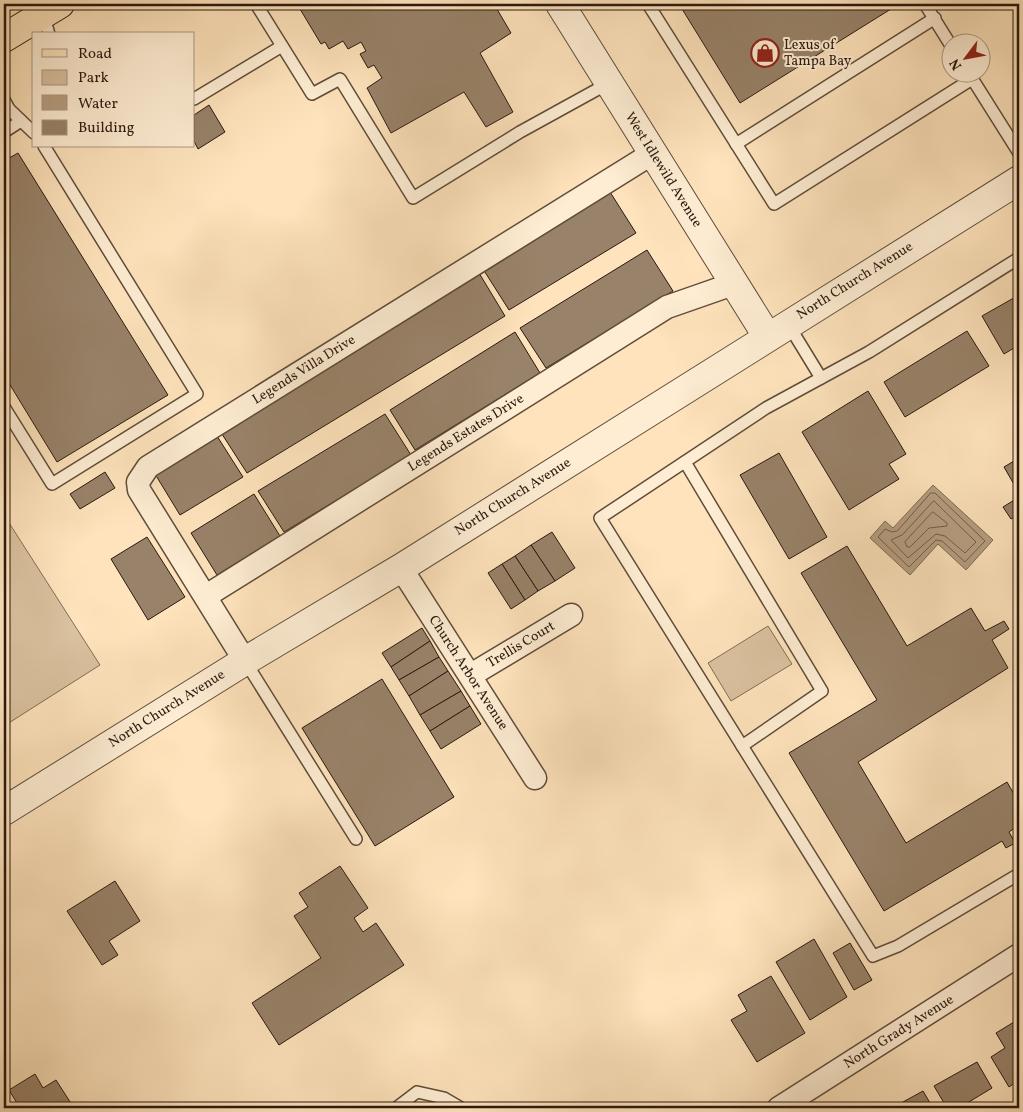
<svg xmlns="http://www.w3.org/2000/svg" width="1023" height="1112" viewBox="0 0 1023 1112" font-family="Vollkorn,serif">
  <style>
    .green { fill: #dac19f; stroke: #826d57 }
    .water { fill: #b69e81; stroke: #7e6953 }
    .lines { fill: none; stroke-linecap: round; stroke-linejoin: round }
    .shore { stroke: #705c48; stroke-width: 1 }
    .building { fill: #988269; stroke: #2a190f }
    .service-casing { stroke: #5f4c3a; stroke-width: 14 }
    .minor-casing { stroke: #5f4c3a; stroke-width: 25 }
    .tertiary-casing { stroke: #5f4c3a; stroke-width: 30 }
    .primary-casing { stroke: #2a190f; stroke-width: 30 }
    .service { stroke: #feedd3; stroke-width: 11 }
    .minor { stroke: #feedd3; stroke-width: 22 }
    .tertiary { stroke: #feedd3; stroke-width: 28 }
    .primary { stroke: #fee3bc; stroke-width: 28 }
    .labels { text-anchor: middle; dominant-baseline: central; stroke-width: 4; stroke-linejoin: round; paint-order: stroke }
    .poi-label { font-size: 14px; fill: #2a190f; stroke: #feedd3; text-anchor: start }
    .street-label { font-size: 14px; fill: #2a190f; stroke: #feedd3 }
  </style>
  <rect width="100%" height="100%" fill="#fee3bc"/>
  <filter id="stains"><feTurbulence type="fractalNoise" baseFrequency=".004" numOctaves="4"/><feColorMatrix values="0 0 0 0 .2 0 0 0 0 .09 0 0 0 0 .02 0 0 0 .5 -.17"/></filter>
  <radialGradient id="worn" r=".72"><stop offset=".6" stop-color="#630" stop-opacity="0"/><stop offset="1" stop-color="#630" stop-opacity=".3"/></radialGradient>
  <g class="green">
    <polygon points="4,515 100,665 4,726"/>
    <polygon points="768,626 792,664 731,701 708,663"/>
  </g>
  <polygon class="water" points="933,485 993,540 966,570 938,544 910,575 870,538 885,521 893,528"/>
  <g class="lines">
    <g class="shore">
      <polygon points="931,493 935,493 985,541 965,562 942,541 936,540 909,567 878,537 885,529 892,532 897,531"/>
      <polygon points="934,501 976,542 965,553 945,536 936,534 908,558 891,540 902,535"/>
      <polygon points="933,512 947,523 947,526 929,528 910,547 907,547 905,542"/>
    </g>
  </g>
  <g class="building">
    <polygon points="297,4 494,4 511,33 480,53 513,112 486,127 464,92 391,133 367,88 382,78 374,65 368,68 360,54 366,51 361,42 348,49 343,41 329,49 325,42 321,44"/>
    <polygon points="679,4 899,4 740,103"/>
    <polygon points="209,105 225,132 198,149 194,141 194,115"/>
    <polygon points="18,153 168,395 57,462 4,375 4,161"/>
    <polygon points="610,192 636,233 509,310 483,269"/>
    <polygon points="647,250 673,291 546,368 520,328"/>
    <polygon points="479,273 505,316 247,473 220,431"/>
    <polygon points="1019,295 1019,345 1004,354 982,316"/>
    <polygon points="967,331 989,366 905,417 884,382"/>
    <polygon points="515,332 540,373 415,450 390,410"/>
    <polygon points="868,391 906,454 889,464 899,479 849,510 802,432"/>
    <polygon points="385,414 411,455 284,532 258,491"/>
    <polygon points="217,436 243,477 180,515 155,474"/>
    <polygon points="779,453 827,537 789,559 740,475"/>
    <polygon points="1019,458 1019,493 1004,467"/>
    <polygon points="105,472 115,488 80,509 70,494"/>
    <polygon points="254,494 280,536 217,575 191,533"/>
    <polygon points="1019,497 1019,514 1011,519 1003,507"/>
    <polygon points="552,532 575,568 555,581 531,545"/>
    <polygon points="147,537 185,597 148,620 111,559"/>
    <polygon points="531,545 555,581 538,591 515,556"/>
    <polygon points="847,546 907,646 971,608 985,631 1004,621 1009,629 992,640 1008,668 858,762 906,843 1007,782 1019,803 1019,825 1009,832 1015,843 1006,848 1002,841 884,911 789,753 877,700 801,573"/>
    <polygon points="515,556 538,591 525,600 502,564"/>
    <polygon points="502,564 525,600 511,609 488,573"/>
    <polygon points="422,628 430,641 391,667 382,653"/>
    <polygon points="430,641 439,657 399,680 391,667"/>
    <polygon points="439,657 448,671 409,696 399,680"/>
    <polygon points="448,671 461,691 420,715 409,696"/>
    <polygon points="382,679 454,797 375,846 302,728"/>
    <polygon points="461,691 470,706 430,731 420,715"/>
    <polygon points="470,706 481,724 441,749 430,731"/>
    <polygon points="340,866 368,908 354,918 363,932 376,923 404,965 279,1045 252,1003 321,958 294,916 308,907 299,893"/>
    <polygon points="115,881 140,921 109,941 118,955 102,965 67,911"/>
    <polygon points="814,939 847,997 810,1020 776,962"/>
    <polygon points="850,943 872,980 854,990 833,953"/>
    <polygon points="771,976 805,1033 757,1062 731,1020 747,1011 738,995"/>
    <polygon points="1019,1019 1019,1080 1009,1087 991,1057 1005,1048 996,1033"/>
    <polygon points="977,1062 992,1088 964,1105 966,1108 947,1108 934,1086"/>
    <polygon points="35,1074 43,1088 56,1080 74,1108 20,1108 9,1090"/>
    <polygon points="923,1091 933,1108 892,1108"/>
  </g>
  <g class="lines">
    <defs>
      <g id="service">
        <polyline points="256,4 312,94 340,79 413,198 520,132 609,83"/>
        <polyline points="648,4 774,204 972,79"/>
        <polyline points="925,4 950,44"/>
        <polyline points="43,14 49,34"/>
        <polyline points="968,72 1019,153"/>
        <polyline points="194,99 282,46"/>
        <polyline points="4,100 9,109 34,133"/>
        <polyline points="4,132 21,121"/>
        <polyline points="736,144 935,18"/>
        <polyline points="1019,258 869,352 766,408 600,518 873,956 898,946 1019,874"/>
        <polyline points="788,324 821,378"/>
        <polyline points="4,407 52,484 197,394 44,146"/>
        <polyline points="685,462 822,691 742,746"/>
        <polyline points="245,661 356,839"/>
        <polyline points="396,1108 417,1092 444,1098 461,1108"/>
      </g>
      <g id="minor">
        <polyline points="401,568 535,778"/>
        <polyline points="206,596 667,307 733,284"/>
        <polyline points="245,661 139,490 138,482 148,467 653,153"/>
        <polyline points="471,675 571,615"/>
        <polyline points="779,1108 1019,955"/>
      </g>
      <g id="tertiary">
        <polyline points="560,4 767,336"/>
        <polyline points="4,811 245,661 401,568 1019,180"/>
      </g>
      <polyline id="primary" points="4,38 60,4"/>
    </defs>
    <use href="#service" class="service-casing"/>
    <use href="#minor" class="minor-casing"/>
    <use href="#tertiary" class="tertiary-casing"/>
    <use href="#primary" class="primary-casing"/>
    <use href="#service" class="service"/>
    <use href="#minor" class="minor"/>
    <use href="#tertiary" class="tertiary"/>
    <use href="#primary" class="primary"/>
  </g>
  <defs>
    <symbol id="shop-ring" viewBox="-11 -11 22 22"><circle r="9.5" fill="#feedd3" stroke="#8f2418" stroke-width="1.5"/><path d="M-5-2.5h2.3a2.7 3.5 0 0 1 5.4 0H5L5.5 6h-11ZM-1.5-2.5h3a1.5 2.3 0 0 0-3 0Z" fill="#8f2418"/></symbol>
  </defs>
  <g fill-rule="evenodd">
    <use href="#shop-ring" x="749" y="37" width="32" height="32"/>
  </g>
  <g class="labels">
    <g class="poi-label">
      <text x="784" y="45">Lexus of<tspan x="784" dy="16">Tampa Bay</tspan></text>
    </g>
    <g class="street-label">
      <text transform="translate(663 170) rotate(58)">West Idlewild Avenue</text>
      <text transform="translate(855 281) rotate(-32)">North Church Avenue</text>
      <text transform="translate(304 370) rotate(-32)">Legends Villa Drive</text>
      <text transform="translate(466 433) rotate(-32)">Legends Estates Drive</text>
      <text transform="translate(513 497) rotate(-32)">North Church Avenue</text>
      <text transform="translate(521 645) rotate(-31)">Trellis Court</text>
      <text transform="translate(468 673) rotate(57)">Church Arbor Avenue</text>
      <text transform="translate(167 709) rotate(-32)">North Church Avenue</text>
      <text transform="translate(899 1032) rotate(-32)">North Grady Avenue</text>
    </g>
  </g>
  <rect width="1023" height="1112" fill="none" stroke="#fee3bc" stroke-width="20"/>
  <rect x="5" y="5" width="1013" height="1102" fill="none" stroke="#2a190f" stroke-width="2.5"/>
  <rect x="10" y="10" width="1003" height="1092" fill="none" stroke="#2a190f"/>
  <rect x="32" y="32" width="162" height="115" fill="#feedd3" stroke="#a99885"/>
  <rect x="42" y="49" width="25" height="8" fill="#fee3bc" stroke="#a99885"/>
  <text x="78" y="58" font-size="15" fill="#2a190f">Road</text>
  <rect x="42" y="70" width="25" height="15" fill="#dac19f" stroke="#a99885"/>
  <text x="78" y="82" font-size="15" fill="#2a190f">Park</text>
  <rect x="42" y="95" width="25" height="15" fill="#b69e81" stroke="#a99885"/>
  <text x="78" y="108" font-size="15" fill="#2a190f">Water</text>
  <rect x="42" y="120" width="25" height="15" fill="#988269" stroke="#a99885"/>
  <text x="78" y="132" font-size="15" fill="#2a190f">Building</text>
  <g transform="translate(966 58) rotate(238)"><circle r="24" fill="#feedd3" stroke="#a99885"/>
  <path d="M0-4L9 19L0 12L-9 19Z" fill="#8f2418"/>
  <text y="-8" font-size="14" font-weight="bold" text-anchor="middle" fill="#2a190f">N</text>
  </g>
  <rect width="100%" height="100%" filter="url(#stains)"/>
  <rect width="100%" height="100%" fill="url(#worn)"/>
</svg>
